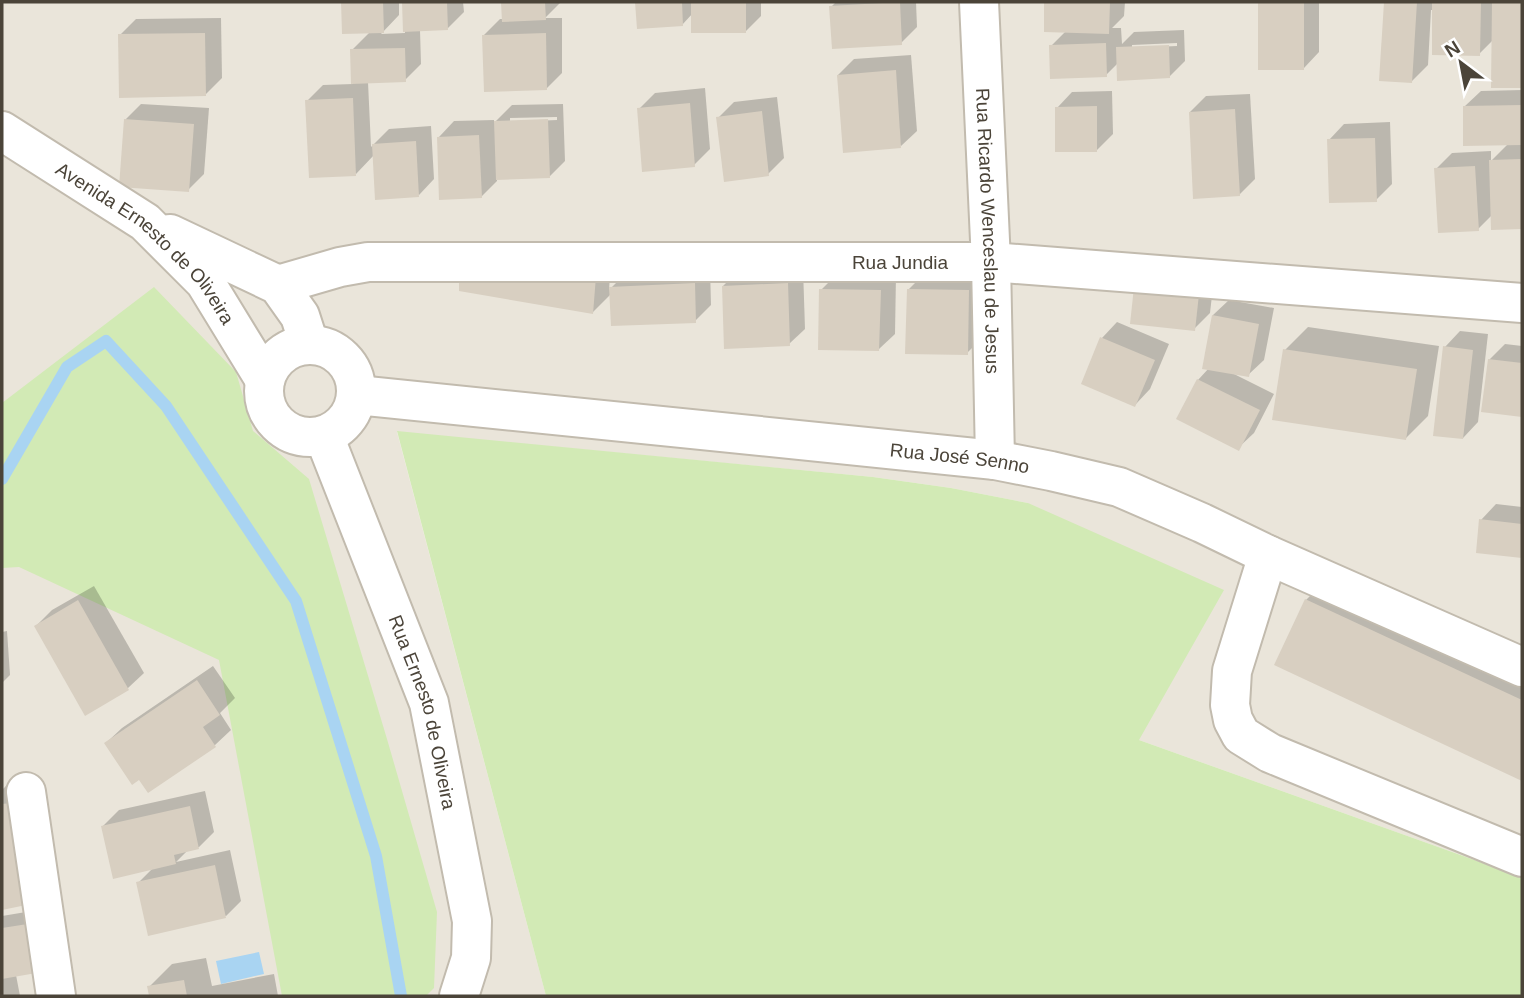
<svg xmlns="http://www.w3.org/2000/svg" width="1524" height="998" viewBox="0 0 1524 998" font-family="Arial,sans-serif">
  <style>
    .residential { fill: #eae5da }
    .green { fill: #d2eab5 }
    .water { fill: #a9d4f2 }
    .shadow { fill: #0003; fill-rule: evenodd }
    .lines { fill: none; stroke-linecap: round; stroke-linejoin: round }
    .stream { stroke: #a9d4f2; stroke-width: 12 }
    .building { fill: #d8cfc1 }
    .minor-casing { stroke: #c2bbae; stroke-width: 42 }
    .minor { stroke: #fff; stroke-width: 38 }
    .labels { text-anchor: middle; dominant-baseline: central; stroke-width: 5; stroke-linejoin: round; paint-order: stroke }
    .street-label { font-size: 19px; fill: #4b4439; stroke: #fff }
  </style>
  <rect width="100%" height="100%" fill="#f6f3ec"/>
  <polygon class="residential" points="2,2 1522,2 1522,877 1139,740 1028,503 951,488 873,477 397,432 546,996 2,996"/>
  <g class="green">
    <polygon points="154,287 236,372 253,431 309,479 387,739 437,912 434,988 426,996 282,996 219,660 19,567 2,568 2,403"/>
    <polygon points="397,431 873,477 951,488 1028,503 1224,590 1139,740 1522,877 1522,996 546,996"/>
  </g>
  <polygon class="water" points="259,952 264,974 221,984 216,961"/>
  <g class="shadow">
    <polygon points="343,2 399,2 399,15 381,34 405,33 403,2 463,2 464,12 448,28 420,30 421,64 405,80 368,82 371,147 389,129 431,126 434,179 419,195 374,155 356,174 307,101 323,85 353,84 352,50 371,31 344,33"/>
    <polygon points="503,2 561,2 545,18 562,18 562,73 546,89 484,35 500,19 503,19"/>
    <polygon points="637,2 761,2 761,16 745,32 693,13 682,25 638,27"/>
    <polygon points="836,2 916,2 917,27 901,43 831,7"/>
    <path d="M1046,2H1125L1124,16L1112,28H1121L1122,44L1134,32L1184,30L1185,61L1169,77L1118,63L1106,75L1051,46L1066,31L1045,30ZM1177,43V46L1132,48V45Z"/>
    <polygon points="1260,2 1319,2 1319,52 1304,68 1259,68"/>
    <polygon points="1385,2 1522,2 1522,86 1493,86 1493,40 1479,54 1434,10 1431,10 1428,65 1412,81 1381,80"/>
    <polygon points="221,18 222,78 206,94 120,35 136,19"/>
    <polygon points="911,55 917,131 901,146 838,75 854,59"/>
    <polygon points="705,88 710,149 694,165 639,109 655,93"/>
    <polygon points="1522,90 1522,227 1493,228 1492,215 1478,229 1436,169 1452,153 1491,151 1491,161 1508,144 1465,106 1481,91"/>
    <polygon points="1112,91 1113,134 1097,150 1057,108 1072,92"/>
    <polygon points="1250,94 1255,179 1239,195 1190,112 1206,96"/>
    <polygon points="777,97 784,158 768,174 718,118 734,102"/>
    <polygon points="141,104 209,108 204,174 188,190 125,120"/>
    <path d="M563,104L565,161L550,176L497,178V181L481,197L439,137L454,121L494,120V123L512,105ZM557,117V120L510,122V118Z"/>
    <polygon points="1390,122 1392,184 1376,200 1329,140 1344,124"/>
    <polygon points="611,261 609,290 627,272 710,268 711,305 695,321 611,294 592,313 461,290"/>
    <polygon points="803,268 805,329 789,344 723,286 739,270"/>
    <polygon points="1152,272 1214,278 1210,313 1194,329"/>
    <polygon points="837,274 896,275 895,334 879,349 821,290"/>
    <polygon points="924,274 984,275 983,337 967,353 908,290"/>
    <polygon points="1229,300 1274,308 1264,360 1248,375 1234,374 1274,394 1254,433 1238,448 1198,380 1209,368 1213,315"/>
    <polygon points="1117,322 1169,344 1150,389 1135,405 1102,338"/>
    <polygon points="1308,327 1439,346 1428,416 1405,439 1285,350"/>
    <polygon points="1460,331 1488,334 1478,422 1463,438 1445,347"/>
    <polygon points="1505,344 1522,346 1522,416 1483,411 1489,360"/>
    <polygon points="1496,504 1522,507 1522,557 1478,552 1481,520"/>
    <polygon points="1335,571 1522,658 1522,779 1276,664 1306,600"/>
    <polygon points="94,586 144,673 128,688 86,713 36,626 52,610"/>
    <polygon points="7,631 10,675 2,683 2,632"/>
    <polygon points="213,666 235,698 220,713 231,730 215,745 106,743 122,728"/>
    <polygon points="34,781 30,902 2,908 2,790 6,786"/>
    <polygon points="205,791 214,832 199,847 188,850 176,862 230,850 241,901 226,916 138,883 153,868 103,826 119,810"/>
    <polygon points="50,908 16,975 20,996 2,996 2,916"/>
    <polygon points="206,958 212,986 274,974 278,996 151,996 149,987 172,964"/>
  </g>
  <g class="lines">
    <polyline class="stream" points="2,479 67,367 106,341 166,406 296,601 376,856 401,996"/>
  </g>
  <g class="building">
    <polygon points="341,2 383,2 384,33 342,34"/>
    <polygon points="402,2 447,2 448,30 403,32"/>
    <polygon points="501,2 545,2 546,20 502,22"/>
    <polygon points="635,2 682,2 683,26 637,29"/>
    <rect x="691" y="2" width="55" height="31"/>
    <polygon points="900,2 902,45 832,49 829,6"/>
    <polygon points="1044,2 1110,2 1109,34 1044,32"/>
    <rect x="1258" y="2" width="46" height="68"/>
    <polygon points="1384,2 1417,2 1412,83 1379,81"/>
    <polygon points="1432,2 1481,2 1480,56 1432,55"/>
    <polygon points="1492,2 1522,2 1522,88 1491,88"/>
    <polygon points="205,33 206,96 119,98 118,34"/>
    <polygon points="546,33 547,90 484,92 482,35"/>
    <polygon points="1106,43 1107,77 1050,79 1049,45"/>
    <polygon points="1169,45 1170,78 1117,81 1116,47"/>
    <polygon points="405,48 406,82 351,84 350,49"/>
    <polygon points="896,70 901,148 843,153 837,75"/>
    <polygon points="353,98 356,176 309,178 305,100"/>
    <polygon points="690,103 695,167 642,172 637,108"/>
    <polygon points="1522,105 1522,145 1463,146 1463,106"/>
    <polygon points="1097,106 1097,152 1055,152 1055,107"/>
    <polygon points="1235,109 1240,196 1193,199 1189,112"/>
    <polygon points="762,111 769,176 724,182 716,117"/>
    <polygon points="124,119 194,124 189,192 119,187"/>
    <polygon points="548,119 550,178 496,180 494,121"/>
    <polygon points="479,135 482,198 439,200 437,137"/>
    <polygon points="1375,138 1377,202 1329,203 1327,139"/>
    <polygon points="416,141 419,197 375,200 372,144"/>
    <polygon points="1522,159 1522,229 1491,230 1489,160"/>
    <polygon points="1475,166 1479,231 1438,233 1434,168"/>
    <polygon points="459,274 596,276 593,314 459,291"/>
    <polygon points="695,283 696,323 611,326 609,287"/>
    <polygon points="788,283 790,346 724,349 722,286"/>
    <polygon points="1134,287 1199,294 1195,331 1130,324"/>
    <polygon points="819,289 881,290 879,351 818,350"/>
    <polygon points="907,289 969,290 968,355 905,354"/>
    <polygon points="1212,315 1259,324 1249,377 1202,369"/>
    <polygon points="1100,337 1155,360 1135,407 1081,384"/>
    <polygon points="1443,346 1473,350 1463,439 1433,436"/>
    <polygon points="1283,349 1417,369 1406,440 1272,420"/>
    <polygon points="1488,359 1522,363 1522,417 1481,412"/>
    <polygon points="1197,379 1260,410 1239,451 1176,419"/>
    <polygon points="1479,519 1522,524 1522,558 1476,553"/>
    <polygon points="1305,599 1522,700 1522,781 1274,665"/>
    <polygon points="78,600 129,690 85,716 34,626"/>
    <polygon points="197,680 220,715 203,727 216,747 148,793 139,780 132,785 104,743"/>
    <polygon points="11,803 31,904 2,910 2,804"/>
    <polygon points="190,806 199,849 174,855 176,864 113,879 101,826"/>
    <polygon points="215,865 226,918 148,936 136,882"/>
    <polygon points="34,923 42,972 2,979 2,928"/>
    <polygon points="184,980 187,996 149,996 147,986"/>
  </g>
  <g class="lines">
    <defs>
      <g id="minor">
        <path id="s1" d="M979,2L991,262L995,460"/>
        <path id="s2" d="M2,131L145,222L205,282L265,380"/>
        <polyline points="170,234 278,285 300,316 309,344"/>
        <path id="s3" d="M278,285L340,267L368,262H991L1522,303"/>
        <circle cx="310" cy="391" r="46"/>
        <path id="s4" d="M357,395L995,460L1051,471L1119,487L1202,523L1268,555L1522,667"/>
        <path id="s5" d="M324,436L429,703L472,921L471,958L459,996"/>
        <polyline points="1268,555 1232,671 1230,705 1233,720 1241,735 1270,753 1522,857"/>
        <polyline points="26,792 56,996"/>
      </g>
    </defs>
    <use href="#minor" class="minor-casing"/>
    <use href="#minor" class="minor"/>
  </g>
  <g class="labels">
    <g class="street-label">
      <text stroke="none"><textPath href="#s1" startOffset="229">Rua Ricardo Wenceslau de Jesus</textPath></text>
      <text stroke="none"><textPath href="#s2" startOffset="184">Avenida Ernesto de Oliveira</textPath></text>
      <text stroke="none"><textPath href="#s3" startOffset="625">Rua Jundia</textPath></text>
      <text stroke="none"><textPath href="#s4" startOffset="606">Rua José Senno</textPath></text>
      <text stroke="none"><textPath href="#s5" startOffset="294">Rua Ernesto de Oliveira</textPath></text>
    </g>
  </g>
  <rect width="1524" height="998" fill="none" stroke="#4b4439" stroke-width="7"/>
  <g transform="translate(1461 63) rotate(328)" stroke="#ffffff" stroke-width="5" paint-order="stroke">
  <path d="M0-5L12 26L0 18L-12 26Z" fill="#4b4439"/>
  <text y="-10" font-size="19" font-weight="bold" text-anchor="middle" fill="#4b4439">N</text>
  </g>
</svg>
